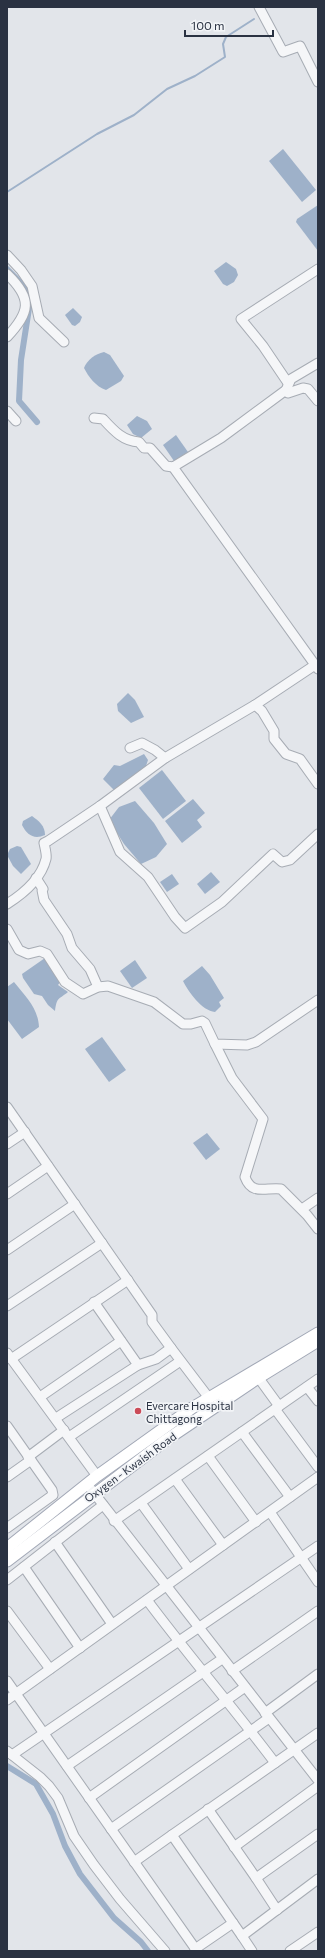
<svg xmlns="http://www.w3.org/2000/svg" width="325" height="1958" viewBox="0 0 325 1958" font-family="Commissioner,sans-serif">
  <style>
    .water { fill: #9eb1c9 }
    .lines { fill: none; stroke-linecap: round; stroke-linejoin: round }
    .stream { stroke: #9eb1c9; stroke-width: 2 }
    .canal { stroke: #9eb1c9; stroke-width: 6 }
    .minor-casing { stroke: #a7acb4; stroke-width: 11 }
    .major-casing { stroke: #a2a8b6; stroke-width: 13 }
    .minor { stroke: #f5f6f8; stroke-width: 9 }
    .major { stroke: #fff; stroke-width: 11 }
    .poi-dot { fill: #cb4b58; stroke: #f2f4f7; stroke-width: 1.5 }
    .labels { text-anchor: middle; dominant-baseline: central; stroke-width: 3.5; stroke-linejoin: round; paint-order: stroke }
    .poi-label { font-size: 11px; fill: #2a3242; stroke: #f2f4f7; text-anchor: start }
    .street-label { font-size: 11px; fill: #2a3242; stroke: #f2f4f7 }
  </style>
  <rect width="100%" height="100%" fill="#e2e5ea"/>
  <g class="water">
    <polygon points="283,149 316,190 302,202 269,161"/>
    <polygon points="318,205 318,251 296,222 297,219"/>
    <polygon points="226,262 236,269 238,275 234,282 227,286 223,284 214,271"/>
    <polygon points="73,308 82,317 80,322 75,326 72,325 65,315"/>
    <path d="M104,352L110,355L124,376L121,381L106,390C96,387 88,376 84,368C87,360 95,354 104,352Z"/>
    <polygon points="137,416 147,421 152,429 141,438 133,434 127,425"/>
    <polygon points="176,435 188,452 174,461 163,445"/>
    <polygon points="128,693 135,700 144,717 131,723 118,711 117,704"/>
    <polygon points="144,754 148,760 145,769 118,790 114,790 103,779 114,765 120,766"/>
    <polygon points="162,770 186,801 163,819 139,788"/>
    <polygon points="193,799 205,813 197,820 202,827 182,843 165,821"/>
    <polygon points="135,801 154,823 167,844 156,857 141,864 124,844 109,820 119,807"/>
    <path d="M32,816C39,821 45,826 45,835C34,840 27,835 22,825L23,821Z"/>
    <polygon points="17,846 21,847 31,864 21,874 13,866 7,855 10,849"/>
    <polygon points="211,872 220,882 205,894 197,884"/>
    <polygon points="172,874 179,884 167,892 160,882"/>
    <path d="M45,958L62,979L58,985L68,992C58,1000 57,997 55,1011L48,1005L42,996L34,994L23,978L22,974Z"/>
    <polygon points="135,960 147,978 132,988 120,971"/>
    <path d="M202,966L210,975L224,998L219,1002L221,1006L215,1012C202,1011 188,991 183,981Z"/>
    <path d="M14,982C26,997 38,1008 39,1027L22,1039L7,1019V987Z"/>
    <polygon points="102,1037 126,1070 109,1082 85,1049"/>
    <polygon points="207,1133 220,1149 206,1160 193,1143"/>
  </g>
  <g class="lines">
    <polyline class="stream" points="7,192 97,134 134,115 167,89 195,76 225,57 223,44 226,37 254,19"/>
    <g class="canal">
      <polyline points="7,269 26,288 30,302 21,360 19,401 37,422"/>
      <polyline points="7,1766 36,1784 53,1814 65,1846 80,1874 114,1918 141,1942 148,1951"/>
    </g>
    <defs>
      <g id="minor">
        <polyline points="259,7 283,52 300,46 318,82"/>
        <polyline points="7,255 21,270 32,286 39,318 64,342"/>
        <path d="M7,274C33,299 30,312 7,337"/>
        <polyline points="288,383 263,346 241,319 318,269"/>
        <polyline points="286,390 288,393 303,388 308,389 318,401"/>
        <polyline points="7,411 16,421"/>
        <path d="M94,418L103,419C114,431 123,441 139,442L144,448H150L166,466L173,467L221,438L286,390L291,379L318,363"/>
        <polyline points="173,467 318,669"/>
        <polyline points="255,705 262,711 274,731 274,739 286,754 300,759 318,784"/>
        <polyline points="130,748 142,743 155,750 165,758"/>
        <polyline points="100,806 120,852 148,877 175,917 185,928 222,902 273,854 282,862 290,860 318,834"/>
        <polyline points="36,878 43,889 42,890 44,900 67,934 72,948 90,969 98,987"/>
        <path d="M7,904C23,894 41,879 46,859C47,855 45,848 44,843L48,841L100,806L165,758L255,705L315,665"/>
        <polyline points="7,929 19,950 28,954 40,951 47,954 65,982 83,994 98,987 108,986 154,1002 183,1024 191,1024 202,1021 205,1023 215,1044 247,1045 256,1042 318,1000"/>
        <path d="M215,1044L232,1078L263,1119L245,1177C252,1196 266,1187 281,1189L307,1215L318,1229"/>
        <polyline points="7,1107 152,1315 152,1322 171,1348 156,1359 138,1365"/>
        <polyline points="7,1144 25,1132"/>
        <polyline points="7,1194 48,1166"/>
        <polyline points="302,1209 318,1198"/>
        <polyline points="7,1250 75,1204"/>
        <polyline points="7,1306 102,1243"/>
        <polyline points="171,1348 209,1398"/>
        <polyline points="7,1353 97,1476"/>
        <polyline points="11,1359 128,1280"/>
        <polyline points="255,1373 279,1406"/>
        <polyline points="307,1387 318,1401"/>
        <polyline points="40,1397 121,1341"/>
        <polyline points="275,1409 318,1467"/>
        <polyline points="56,1418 138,1365 94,1302"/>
        <polyline points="7,1426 52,1490 53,1495 7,1528"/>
        <polyline points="242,1432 290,1497"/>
        <polyline points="69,1437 179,1362"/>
        <polyline points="208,1456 256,1522"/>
        <polyline points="28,1457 64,1430"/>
        <polyline points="7,1477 31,1460"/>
        <polyline points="175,1479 223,1545"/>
        <polyline points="87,1484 318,1780"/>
        <polyline points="141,1503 189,1569"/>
        <polyline points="270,1512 318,1582"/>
        <polyline points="114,1521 318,1379"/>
        <polyline points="55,1542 112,1624"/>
        <polyline points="24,1567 80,1648"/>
        <polyline points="7,1580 103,1505"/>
        <path d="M147,1600C188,1655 233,1707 275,1763"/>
        <polyline points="7,1611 50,1669"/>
        <polyline points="232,1671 318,1611"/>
        <polyline points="7,1681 197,1951"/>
        <polyline points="7,1700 318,1477"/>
        <polyline points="265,1713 318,1674"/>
        <polyline points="7,1751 40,1777 49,1786 58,1798 74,1836 94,1865 120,1899 165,1951"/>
        <polyline points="12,1755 318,1546"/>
        <polyline points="67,1766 222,1659"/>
        <polyline points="89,1798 245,1687"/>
        <polyline points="208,1809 256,1878"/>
        <polyline points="111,1829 269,1718"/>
        <polyline points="172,1835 318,1733"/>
        <polyline points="234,1847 318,1786"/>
        <polyline points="134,1862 172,1835 233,1923"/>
        <polyline points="277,1910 256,1878 318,1834"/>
        <polyline points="195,1949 233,1923 242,1936"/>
        <polyline points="252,1951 242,1936 318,1879"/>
        <polyline points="290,1951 318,1932"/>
      </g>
      <g id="major">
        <polyline points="7,1548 97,1476 192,1408 318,1333"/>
        <polyline points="7,1561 166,1440 258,1378 318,1341"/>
      </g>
    </defs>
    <use href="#minor" class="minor-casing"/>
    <use href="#major" class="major-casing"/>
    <use href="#minor" class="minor"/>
    <use href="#major" class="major"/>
  </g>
  <circle class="poi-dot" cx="138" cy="1411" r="4"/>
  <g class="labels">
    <g class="poi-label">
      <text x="146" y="1405">Evercare Hospital<tspan x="146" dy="13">Chittagong</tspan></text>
    </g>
    <g class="street-label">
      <text transform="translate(130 1467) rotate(-36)">Oxygen - Kwaish Road</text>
    </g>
  </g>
  <rect width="325" height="1958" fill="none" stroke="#2a3242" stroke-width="16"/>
  <path d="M185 30v6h88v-6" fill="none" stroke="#2a3242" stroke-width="2"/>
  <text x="191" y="30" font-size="12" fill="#2a3242" stroke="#f2f4f7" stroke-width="3" paint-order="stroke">100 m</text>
</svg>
